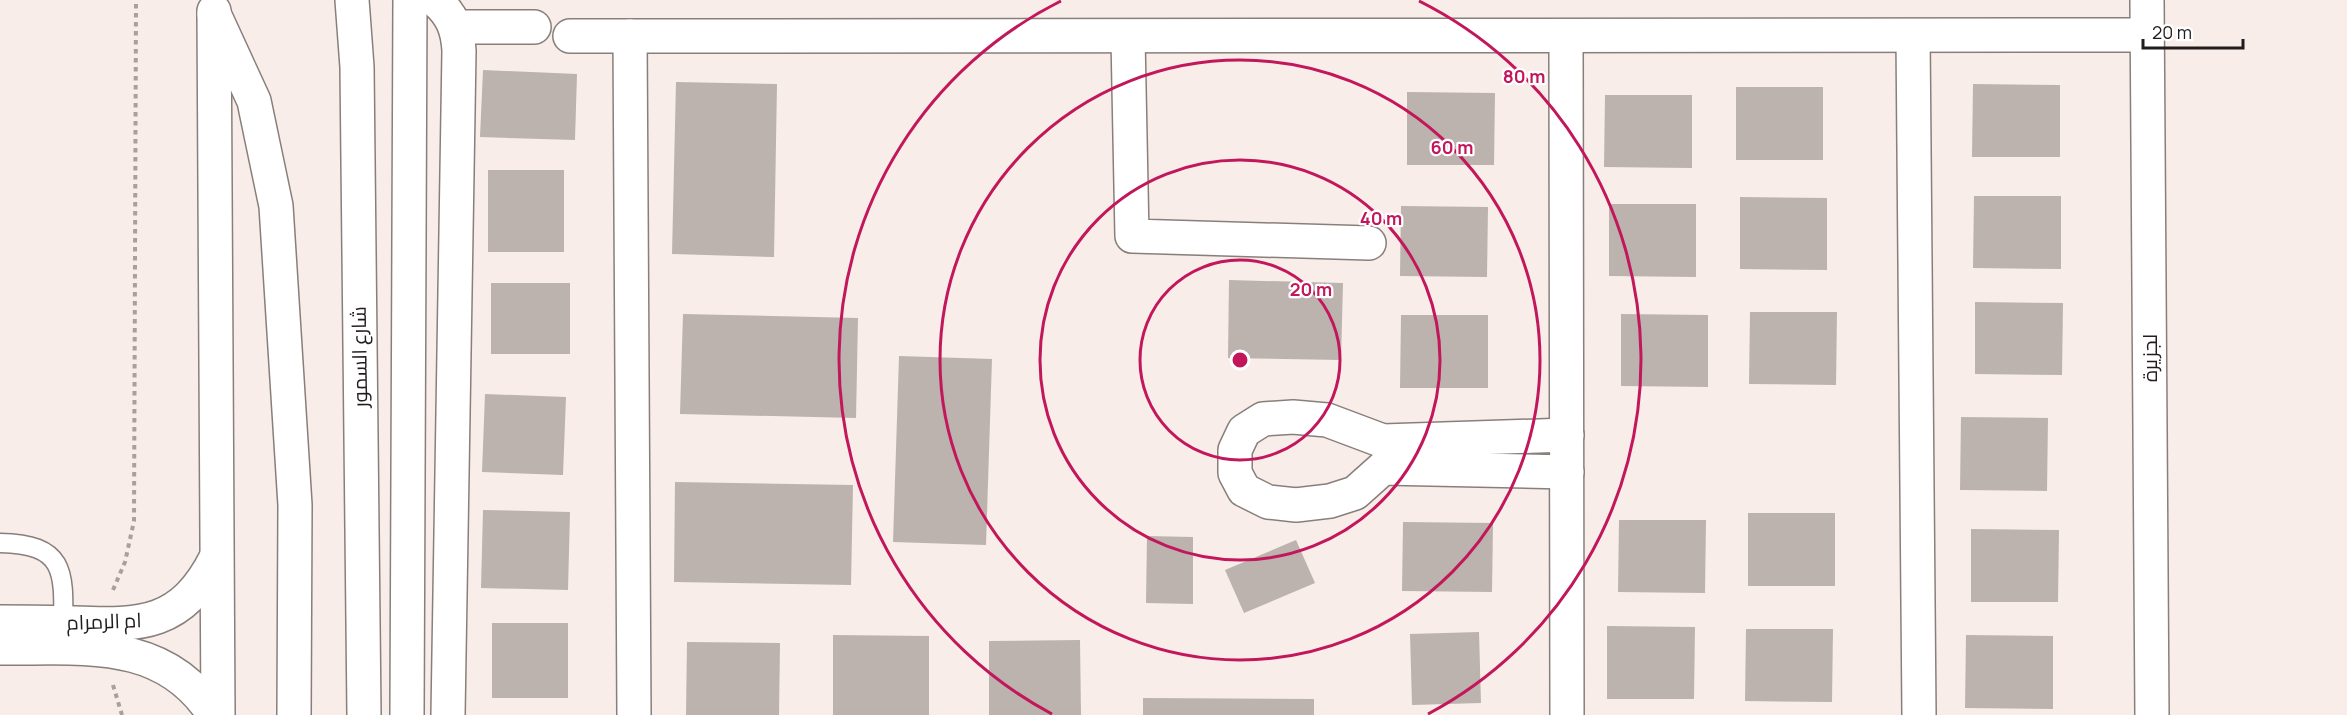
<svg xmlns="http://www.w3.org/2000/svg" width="2347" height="715" viewBox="0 0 2347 715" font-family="Manrope,Cairo,sans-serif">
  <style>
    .building { fill: #bcb2ae }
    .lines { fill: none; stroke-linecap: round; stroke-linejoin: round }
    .service-casing { stroke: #887f7b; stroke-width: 21 }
    .minor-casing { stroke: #887f7b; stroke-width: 36 }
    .primary-casing { stroke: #887f7b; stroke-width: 36 }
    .trunk-casing { stroke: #887f7b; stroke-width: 36 }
    .path { stroke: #a8a09d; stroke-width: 4; stroke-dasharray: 4.5 4.5; stroke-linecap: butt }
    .service { stroke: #fff; stroke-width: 18 }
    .minor { stroke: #fff; stroke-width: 33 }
    .primary { stroke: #fff; stroke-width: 33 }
    .trunk { stroke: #fff; stroke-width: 33 }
    .ring { fill: none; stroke: #c2185b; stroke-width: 3 }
    .labels { text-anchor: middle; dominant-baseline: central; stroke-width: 4.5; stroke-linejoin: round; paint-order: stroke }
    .street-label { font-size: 20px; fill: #211d1c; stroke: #fff }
    .centre { fill: #c2185b; stroke: #fff; stroke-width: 3 }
    .ring-label { font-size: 18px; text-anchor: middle; font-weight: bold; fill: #c2185b; stroke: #fff; stroke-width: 4.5; stroke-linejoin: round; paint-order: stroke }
  </style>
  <rect width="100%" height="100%" fill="#f8ede9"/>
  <g class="building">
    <polygon points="483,70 577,74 575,140 480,137"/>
    <polygon points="676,82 777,84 774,257 672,254"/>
    <polygon points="1973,84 2060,85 2060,157 1972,157"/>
    <rect x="1736" y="87" width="87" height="73"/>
    <polygon points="1407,92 1495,93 1494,165 1407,165"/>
    <polygon points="1605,95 1692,95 1692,168 1604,167"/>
    <rect x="488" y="170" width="76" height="82"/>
    <polygon points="1974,196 2061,196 2061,269 1973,268"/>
    <polygon points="1740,197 1827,198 1827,270 1740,269"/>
    <polygon points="1609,204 1696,204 1696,277 1609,276"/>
    <polygon points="1401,206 1488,207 1487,277 1400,276"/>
    <polygon points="1229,280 1343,283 1341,360 1228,358"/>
    <rect x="491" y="283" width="79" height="71"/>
    <polygon points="1975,302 2063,303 2062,375 1975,374"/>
    <polygon points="1750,312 1837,312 1836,385 1749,384"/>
    <polygon points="683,314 858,318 856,418 680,414"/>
    <polygon points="1621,314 1708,315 1708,387 1621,386"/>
    <polygon points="1401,315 1488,315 1488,388 1400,388"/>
    <polygon points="899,356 992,359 986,545 893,542"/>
    <polygon points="485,394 566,397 563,475 482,472"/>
    <polygon points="1961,417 2048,418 2047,491 1960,490"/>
    <polygon points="675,482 853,485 851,585 674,582"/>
    <polygon points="483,510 570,512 568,590 481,588"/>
    <rect x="1748" y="513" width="87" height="73"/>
    <polygon points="1619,520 1706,520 1705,593 1618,592"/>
    <polygon points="1403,522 1493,523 1492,592 1402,591"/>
    <polygon points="1971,529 2059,530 2058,602 1971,602"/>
    <polygon points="1147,536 1193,537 1193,604 1146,603"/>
    <polygon points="1296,540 1315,583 1244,613 1225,570"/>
    <rect x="492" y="623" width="76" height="75"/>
    <polygon points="1607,626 1695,627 1694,699 1607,699"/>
    <polygon points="1746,629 1833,629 1832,702 1745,701"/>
    <polygon points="1479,632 1481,703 1412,705 1410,634"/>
    <polygon points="833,635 929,636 929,715 833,715"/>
    <polygon points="1966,635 2053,636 2053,709 1965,708"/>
    <polygon points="1080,640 1081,715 989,715 989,641"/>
    <polygon points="687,642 780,643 779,715 686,715"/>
    <polygon points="1143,698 1314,699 1314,715 1143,715"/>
  </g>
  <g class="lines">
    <defs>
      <path id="service" d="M0,543C67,544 64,573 63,629"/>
      <g id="minor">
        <path d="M435,0C452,14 458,30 459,51L448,715"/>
        <polyline points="2147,0 2152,715"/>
        <polyline points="456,27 534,27"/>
        <polyline points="570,36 2146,35"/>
        <polyline points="630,36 634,715"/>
        <polyline points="1566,36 1567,715"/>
        <polyline points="1913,36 1919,715"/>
        <polyline points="1128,38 1132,236 1369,243"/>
        <polyline points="1567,435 1383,441 1327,420 1293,417 1263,419 1244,431 1235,450 1235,473 1244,490 1268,502 1296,505 1330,501 1355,493 1383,468 1567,472"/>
        <path d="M0,622C25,622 49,622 74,623C142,626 182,625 216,558"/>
        <path d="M0,648C81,649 164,636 214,715"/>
        <polyline points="407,715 410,0"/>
      </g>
      <g id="primary">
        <polyline points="352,0 357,67 364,715"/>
        <polyline points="214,11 218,715"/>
      </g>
      <polyline id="trunk" points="214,14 254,101 276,206 295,505 294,715"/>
    </defs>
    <use href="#service" class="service-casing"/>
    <use href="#minor" class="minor-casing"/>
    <use href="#primary" class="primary-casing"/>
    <use href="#trunk" class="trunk-casing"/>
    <g class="path">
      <polyline points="113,590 125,562 134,521 136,0"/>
      <polyline points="113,685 122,715"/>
    </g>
    <use href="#service" class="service"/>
    <use href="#minor" class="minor"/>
    <use href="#primary" class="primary"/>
    <use href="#trunk" class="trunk"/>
  </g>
  <g class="ring">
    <circle cx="1240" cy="360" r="100"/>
    <circle cx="1240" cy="360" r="200"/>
    <circle cx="1240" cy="360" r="300"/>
    <path d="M1052 714A401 401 0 0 1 1061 1M1419 1A401 401 0 0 1 1428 714"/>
  </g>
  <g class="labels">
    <g class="street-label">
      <text transform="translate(359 357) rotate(-91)">شارع السمور</text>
      <text transform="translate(2149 358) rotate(-90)">لجزيرة</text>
      <text transform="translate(104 621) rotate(-2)">ام الرمرام</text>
    </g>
  </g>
  <circle cx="1240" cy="360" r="9" class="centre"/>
  <g class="ring-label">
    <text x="1524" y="83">80 m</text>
    <text x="1452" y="154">60 m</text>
    <text x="1381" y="225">40 m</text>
    <text x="1311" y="296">20 m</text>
  </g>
  <path d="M2143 39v9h100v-9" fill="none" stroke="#211d1c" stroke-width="3"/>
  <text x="2152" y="39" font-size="18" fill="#211d1c" stroke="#ffffff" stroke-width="4.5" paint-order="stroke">20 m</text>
</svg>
